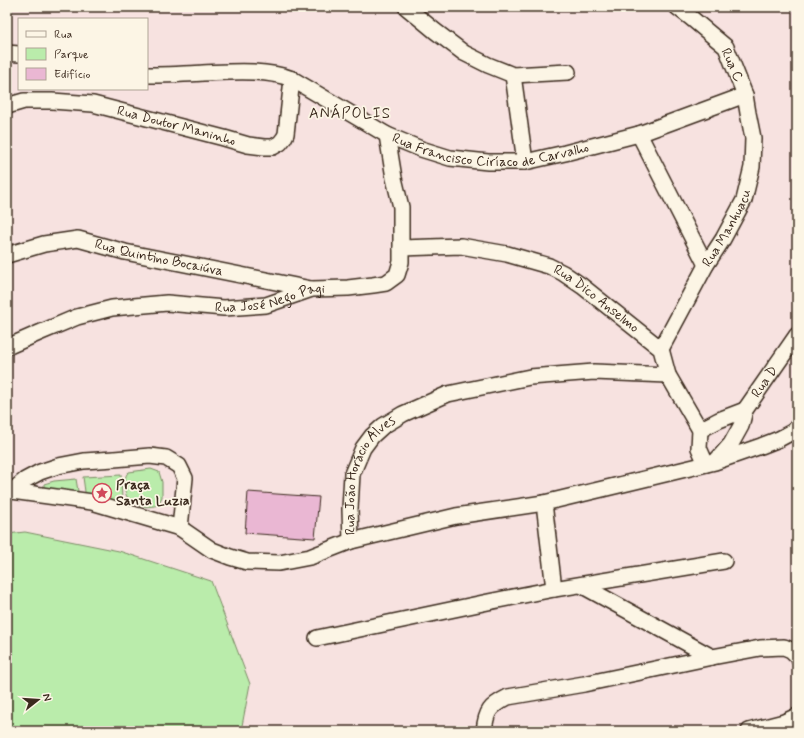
<svg xmlns="http://www.w3.org/2000/svg" width="804" height="738" viewBox="0 0 804 738" font-family="Mynerve,sans-serif">
  <style>
    .green { fill: #baecab; stroke: #7a8b64 }
    .building { fill: #eab7d3; stroke: #3b2a1e }
    .lines { fill: none; stroke-linecap: round; stroke-linejoin: round }
    .minor-casing { stroke: #3b2a1e; stroke-width: 18 }
    .minor { stroke: #fcf5e5; stroke-width: 15 }
    .labels { text-anchor: middle; dominant-baseline: central; stroke-width: 3.5; stroke-linejoin: round; paint-order: stroke }
    .street-label { font-size: 14px; fill: #3b2a1e; stroke: #fcf5e5 }
    .poi-label { font-size: 14px; font-weight: bold; fill: #3b2a1e; stroke: #fcf5e5; text-anchor: start }
    .neighbourhood-label { font-size: 15px; letter-spacing: 1px; fill: #3b2a1e; stroke: #fcf5e5 }
  </style>
  <rect width="100%" height="100%" fill="#f7e2e0"/>
  <filter id="ink" filterUnits="userSpaceOnUse"><feTurbulence type="fractalNoise" baseFrequency=".025" numOctaves="2"/><feDisplacementMap in="SourceGraphic" scale="8" xChannelSelector="R" yChannelSelector="G"/><feConvolveMatrix kernelMatrix="1 2 1 2 8 2 1 2 1" color-interpolation-filters="sRGB"/></filter>
  <g filter="url(#ink)">
    <g class="green">
      <path d="M151,469L159,472L162,482V497L158,505C140,511 120,501 125,480C126,476 126,474 129,472Z"/>
      <polygon points="121,475 122,501 86,499 83,477"/>
      <polygon points="76,479 79,497 44,492 44,484 54,481"/>
      <polygon points="25,532 119,551 211,581 250,684 241,731 7,731 7,534"/>
    </g>
    <polygon class="building" points="248,492 319,497 315,538 245,533"/>
    <g class="lines">
      <defs>
        <g id="minor">
          <polyline points="406,7 435,31 464,53 488,65 513,75 568,72"/>
          <polyline points="7,53 19,54"/>
          <path id="s1" d="M147,75C166,75 184,74 203,73C231,72 266,69 292,79L387,135L421,149L450,158L488,162H525L565,153L639,134L745,95"/>
          <polyline points="513,75 525,162"/>
          <path id="s2" d="M7,106L24,101H52L93,104L224,138L248,145L264,147H273L280,143L284,138L286,134L292,79"/>
          <polyline points="639,134 706,265"/>
          <path id="s3" d="M401,248L461,246L507,254L549,266L563,273L582,286L661,349L668,375L700,430L699,448L706,464"/>
          <path id="s4" d="M7,255L44,244L78,239L125,252L311,289"/>
          <path id="s5" d="M7,347L39,333L77,317L112,308L167,303L224,308L266,305L312,289L348,288L373,285L386,283L397,275L401,262V207L394,178L387,135"/>
          <path id="s6" d="M661,349L706,265L723,239L744,200L752,167L753,138L748,113L745,95L726,47L690,17L677,7"/>
          <polyline points="700,430 719,420 745,410"/>
          <path id="s7" d="M716,461L731,444L741,426L745,410L797,335"/>
          <polyline points="12,491 25,480 40,472 58,466 84,461 114,459 150,456 166,458 179,466 185,478 180,528"/>
          <polyline points="7,492 12,491 92,502 180,528 212,550 230,557 247,562 279,563 310,557 351,541 456,516 544,503 715,462 761,446 779,439 794,431 797,427"/>
          <polyline points="544,503 554,589"/>
          <path id="s8" d="M351,541L350,509L352,474L363,448L372,436L383,426L403,414L448,394L530,377L594,372L668,375"/>
          <polyline points="581,585 712,657"/>
          <polyline points="317,638 488,602 554,589 724,561"/>
          <path d="M484,731C486,711 490,706 508,697L584,684L712,657L760,648L784,647L791,650L797,656"/>
          <polyline points="749,731 784,722 797,716"/>
        </g>
      </defs>
      <use href="#minor" class="minor-casing"/>
      <use href="#minor" class="minor"/>
    </g>
  </g>
  <defs>
    <symbol id="sight-ring" viewBox="-11 -11 22 22"><circle r="9.5" fill="#fcf5e5" stroke="#d1495b" stroke-width="1.5"/><path d="M0-6L1.8-2.2L6-1.7L2.9 1.2L3.7 5.4L0 3.3L-3.7 5.4L-2.9 1.2L-6-1.7L-1.8-2.2Z" fill="#d1495b"/></symbol>
  </defs>
  <g fill-rule="evenodd">
    <use href="#sight-ring" x="91" y="482" width="22" height="22"/>
  </g>
  <g class="labels">
    <g class="street-label">
      <text transform="translate(732 65) rotate(65)">Rua C</text>
      <text stroke="none"><textPath href="#s2" startOffset="173">Rua Doutor Maninho</textPath></text>
      <text stroke="none"><textPath href="#s1" startOffset="363">Rua Francisco Ciríaco de Carvalho</textPath></text>
      <text stroke="none"><textPath href="#s6" startOffset="138">Rua Manhuacu</textPath></text>
      <text stroke="none"><textPath href="#s4" startOffset="156">Rua Quintino Bocaiúva</textPath></text>
      <text stroke="none"><textPath href="#s5" startOffset="272">Rua José Nego Pagi</textPath></text>
      <text stroke="none"><textPath href="#s3" startOffset="208">Rua Dico Anselmo</textPath></text>
      <text stroke="none"><textPath href="#s7" startOffset="94">Rua D</textPath></text>
      <text stroke="none"><textPath href="#s8" startOffset="72">Rua João Horácio Alves</textPath></text>
    </g>
    <g class="poi-label">
      <text x="116" y="485">Praça<tspan x="116" dy="16">Santa Luzia</tspan></text>
    </g>
    <g class="neighbourhood-label">
      <text x="350" y="114">ANÁPOLIS</text>
    </g>
  </g>
  <rect width="804" height="738" fill="none" stroke="#fcf5e5" stroke-width="24"/>
  <rect x="12" y="12" width="780" height="714" fill="none" stroke="#3b2a1e" stroke-width="1.5" filter="url(#ink)"/>
  <rect x="18" y="18" width="130" height="72" fill="#fcf5e5" stroke="#afa495"/>
  <rect x="26" y="31" width="20" height="6" fill="#fcf5e5" stroke="#afa495"/>
  <text x="54" y="38" font-size="12" fill="#3b2a1e">Rua</text>
  <rect x="26" y="48" width="20" height="12" fill="#baecab" stroke="#afa495"/>
  <text x="54" y="58" font-size="12" fill="#3b2a1e">Parque</text>
  <rect x="26" y="68" width="20" height="12" fill="#eab7d3" stroke="#afa495"/>
  <text x="54" y="78" font-size="12" fill="#3b2a1e">Edifício</text>
  <g transform="translate(38 700) rotate(73)" stroke="#fcf5e5" stroke-width="3" paint-order="stroke">
  <path d="M0-3L7 15L0 10L-7 15Z" fill="#3b2a1e"/>
  <text y="-6" font-size="11" font-weight="bold" text-anchor="middle" fill="#3b2a1e">N</text>
  </g>
</svg>
